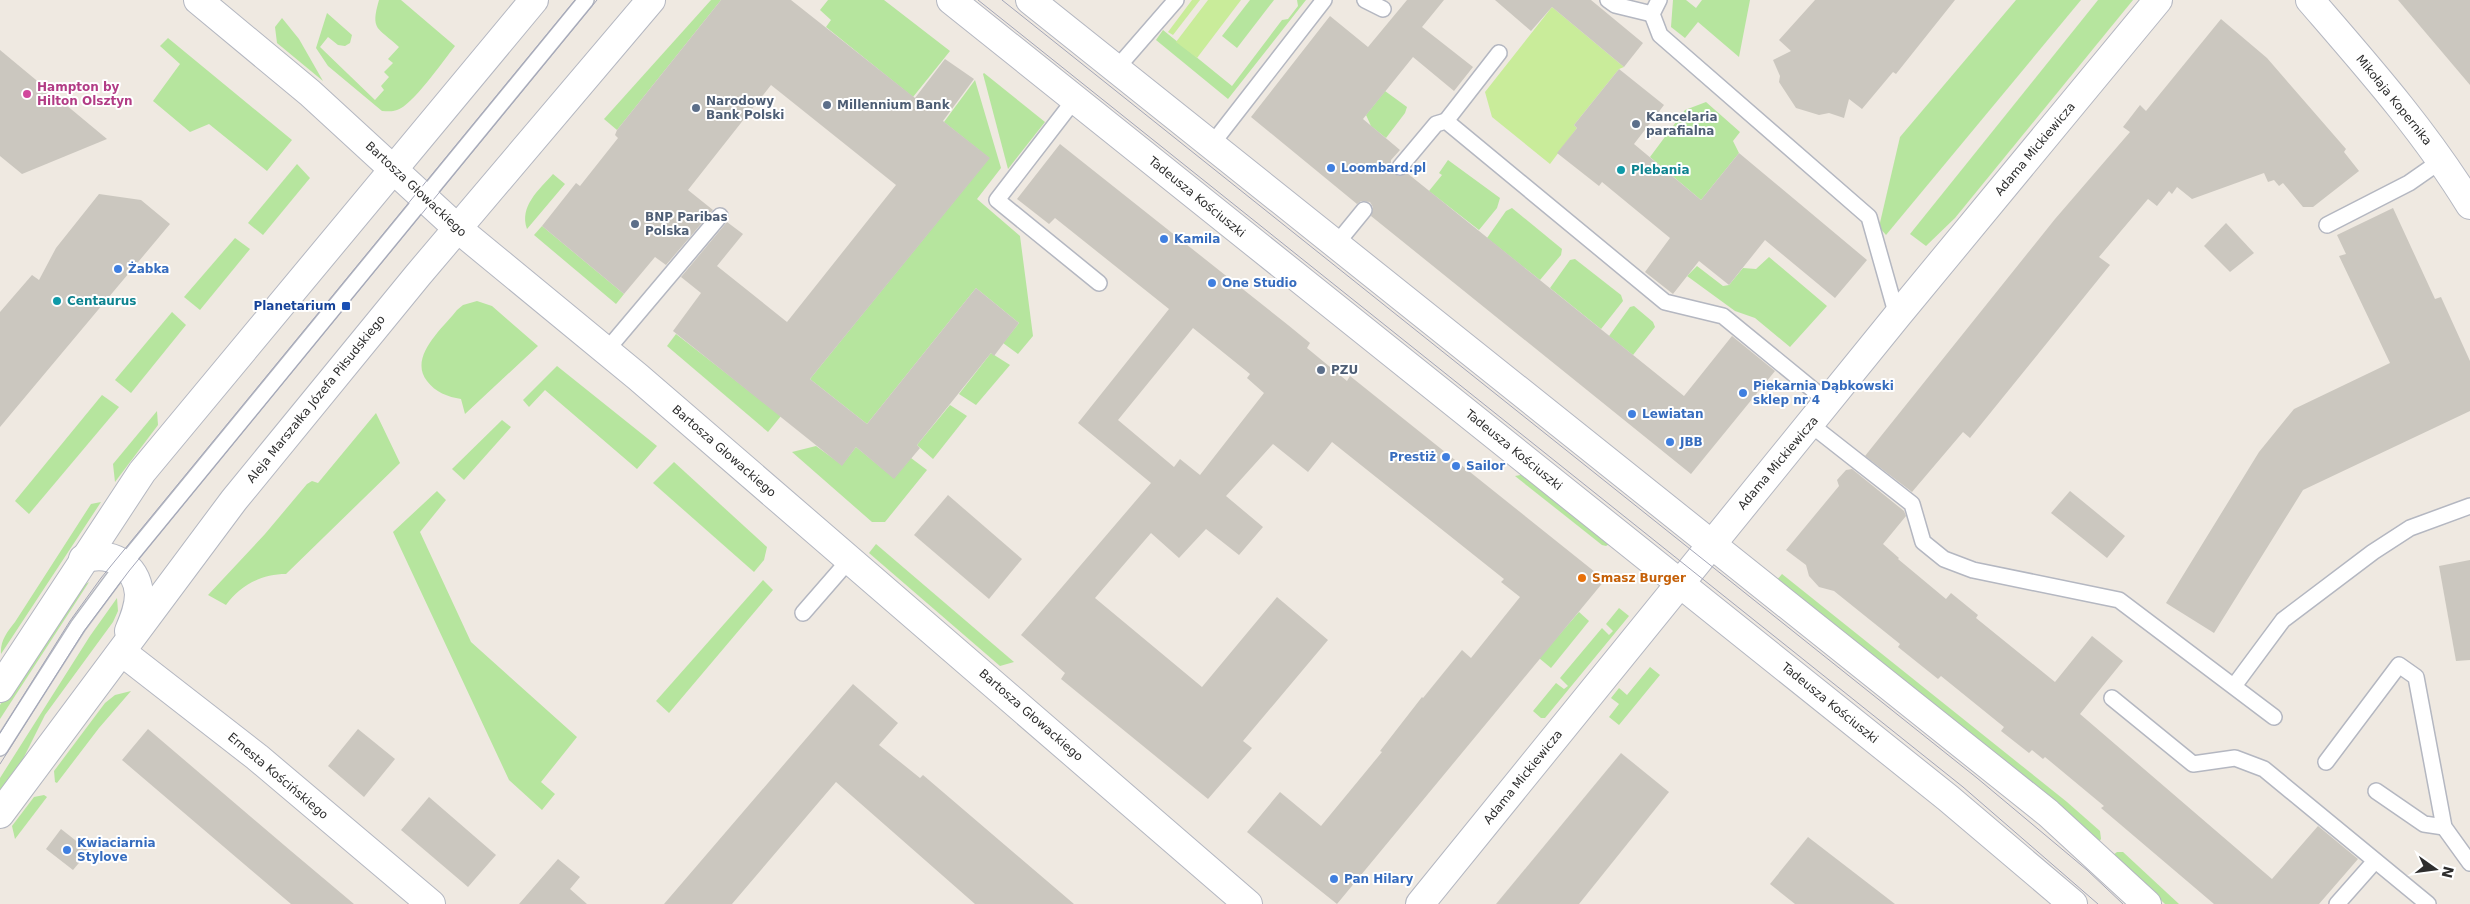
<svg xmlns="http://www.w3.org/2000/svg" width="2470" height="904" viewBox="0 0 2470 904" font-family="'DejaVu Sans',sans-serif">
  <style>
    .green { fill: #b6e59e }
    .pitch { fill: #c9ec9a }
    .building { fill: #cbc7bf; fill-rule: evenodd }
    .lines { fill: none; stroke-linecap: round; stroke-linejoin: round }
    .lane-casing { stroke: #b4b7c1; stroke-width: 18 }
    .street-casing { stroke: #b4b7c1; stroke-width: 30 }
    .secondary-casing { stroke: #b4b7c1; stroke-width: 30 }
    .lane { stroke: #fff; stroke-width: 15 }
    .street { stroke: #fff; stroke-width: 28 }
    .secondary { stroke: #fff; stroke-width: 28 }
    .tram { stroke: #a3a6b8; stroke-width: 1 }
    .hotel-dot { fill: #d1479c; stroke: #fff; stroke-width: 2 }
    .service-dot { fill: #5c6f8a; stroke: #fff; stroke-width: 2 }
    .shop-dot { fill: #3f7fe0; stroke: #fff; stroke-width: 2 }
    .culture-dot { fill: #0f9aa8; stroke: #fff; stroke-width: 2 }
    .transit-dot { fill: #1a4fb4; stroke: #fff; stroke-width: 2 }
    .food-dot { fill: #e8710a; stroke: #fff; stroke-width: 2 }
    .labels { text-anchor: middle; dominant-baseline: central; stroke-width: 4; stroke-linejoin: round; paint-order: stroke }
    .hotel-label { font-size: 12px; font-weight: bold; fill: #b23c85; stroke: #fff; text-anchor: start }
    .street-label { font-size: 12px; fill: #2e2e2e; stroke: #fff }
    .service-label { font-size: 12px; font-weight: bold; fill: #4e5e75; stroke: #fff; text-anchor: start }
    .shop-label { font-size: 12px; font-weight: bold; fill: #366cbe; stroke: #fff; text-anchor: start }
    .culture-label { font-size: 12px; font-weight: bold; fill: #0d838f; stroke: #fff; text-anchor: start }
    .transit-label { font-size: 12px; font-weight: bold; fill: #164399; stroke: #fff; text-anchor: end }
    .food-label { font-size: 12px; font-weight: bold; fill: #c56008; stroke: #fff; text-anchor: start }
  </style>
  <rect width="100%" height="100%" fill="#efe9e1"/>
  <g class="green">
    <path d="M379,0H401L455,46C444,60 412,106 397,110C392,112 387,111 382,111L328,66L316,48L327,13L352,35L350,43L345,46L338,45L328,37L320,47L375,100L384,90L381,86L389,77L384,72L393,63L388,59L399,47C378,27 370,31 379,0Z"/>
    <polygon points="711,0 721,0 617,130 604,119"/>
    <polygon points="828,0 884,0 950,51 913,97 826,27 831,20 820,10"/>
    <polygon points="1250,0 1274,0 1237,48 1222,36"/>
    <polygon points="1297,0 1306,0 1228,99 1156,40 1163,30 1232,86 1282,20 1288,19 1298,6"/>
    <polygon points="1673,0 1686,0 1696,8 1702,0 1750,0 1739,57 1698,22 1685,38 1671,27"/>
    <polygon points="2016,0 2081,0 1886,235 1879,227 1900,137"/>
    <polygon points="2098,0 2133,0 1955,218 1926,246 1910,234"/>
    <polygon points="282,18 299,39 323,81 277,43 275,27"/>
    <polygon points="168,38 292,140 267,171 209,124 190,132 153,101 180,64 160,46"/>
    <polygon points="984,73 1045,122 1008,169 983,74"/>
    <polygon points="975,80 1001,168 977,199 1020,236 1033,336 1018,354 1003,343 1019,323 976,288 867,424 810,379 989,158 944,122"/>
    <polygon points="1385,91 1407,107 1405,113 1386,138 1371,126 1366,115"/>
    <polygon points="1706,102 1740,132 1733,141 1739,153 1701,200 1650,157 1685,110"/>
    <polygon points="1448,160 1500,198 1497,208 1479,230 1429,191 1442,175 1439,173"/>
    <polygon points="297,164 310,178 263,235 248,223"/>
    <path d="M553,174L565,184L527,229C519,206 539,190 553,174Z"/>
    <polygon points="1512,208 1562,249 1561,255 1540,280 1487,238 1506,211"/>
    <polygon points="542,226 624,294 616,304 534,235"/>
    <polygon points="235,238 250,249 200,310 184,297"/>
    <polygon points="1769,257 1827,306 1790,347 1755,318 1735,311 1687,276 1697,266 1723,286 1729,285 1743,268 1756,269"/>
    <polygon points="1575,259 1621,295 1623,301 1601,329 1550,288 1570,260"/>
    <path d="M477,301L492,306L538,346L465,414L461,399C448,397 435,392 427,381C408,357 443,328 457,310L463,305Z"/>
    <polygon points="1634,306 1653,322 1655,327 1633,355 1609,336 1630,307"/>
    <polygon points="172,312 186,325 131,393 115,380"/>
    <polygon points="676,334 781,416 768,432 667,346"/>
    <polygon points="991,353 1010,365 976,405 959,394"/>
    <polygon points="557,366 657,446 637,469 545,390 529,407 523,400"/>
    <polygon points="102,395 119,407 29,514 15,501"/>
    <polygon points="950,405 967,416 933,459 917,445"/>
    <polygon points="157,411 158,425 115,482 113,464"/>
    <path d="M376,413L400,463L286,574C262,574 240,585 226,605L208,595L265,534L307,484L312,481L318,483Z"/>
    <polygon points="502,420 511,427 464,480 452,469"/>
    <polygon points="816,446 842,465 856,447 894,478 911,458 927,470 885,522 872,522 792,452"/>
    <polygon points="674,462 767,547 764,560 754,572 653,483"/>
    <polygon points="1526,474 1611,543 1606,546 1602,545 1515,476"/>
    <polygon points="437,491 446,500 420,532 471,642 577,737 541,782 555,794 542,810 509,780 393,532"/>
    <path d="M101,502L1,654C0,641 7,632 15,622L91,504Z"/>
    <polygon points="876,544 1014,662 1000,666 869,553"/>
    <polygon points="1782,574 2067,802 2100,831 2101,839 2098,843 1776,581"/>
    <polygon points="763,580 773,590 669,713 656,701"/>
    <polygon points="89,582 0,719 0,705 75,591"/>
    <polygon points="117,598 118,611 113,622 45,715 22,761 0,796 0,778 90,636"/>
    <polygon points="1619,608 1629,616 1545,718 1541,718 1533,711 1556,683 1564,689 1568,686 1560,678 1602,628 1609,635 1613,631 1606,624"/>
    <polygon points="1579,612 1589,621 1551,668 1539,658"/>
    <polygon points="1650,667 1660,675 1619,725 1609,717 1619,704 1611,698 1619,688 1627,695"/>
    <polygon points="131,691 99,728 57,783 55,782 54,771 105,703 115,695"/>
    <polygon points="44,795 47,797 15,839 12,826 34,797"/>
    <polygon points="2117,852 2123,852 2179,904 2165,904 2113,855"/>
  </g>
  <g class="pitch">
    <polygon points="1192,0 1200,0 1173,35 1168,32"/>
    <polygon points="1208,0 1241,0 1197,58 1176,42"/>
    <polygon points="1552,7 1624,67 1619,69 1574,125 1577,128 1550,164 1492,117 1485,92"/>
  </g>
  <g class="building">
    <polygon points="721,0 791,0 915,98 945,59 974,79 943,121 990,158 810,379 867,424 976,288 1019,323 994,356 991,353 917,445 920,448 894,479 856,447 842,466 673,331 701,293 681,277 727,222 743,234 717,266 787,322 896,185 771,85 688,190 713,210 666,265 655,257 624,294 542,226 576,183 580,186 618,138 615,135 617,130"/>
    <polygon points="1407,0 1444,0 1422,27 1473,67 1454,91 1413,57 1363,119 1400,150 1391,160 1391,170 1394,174 1399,176 1407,173 1684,396 1732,336 1775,371 1691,474 1371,216 1373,207 1370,202 1361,201 1357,204 1251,117 1330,16 1368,47"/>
    <polygon points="1495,0 1591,0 1643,43 1624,67 1552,7 1531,31"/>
    <polygon points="1815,0 1955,0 1896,74 1893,72 1862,109 1849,99 1844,118 1829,113 1819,115 1796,108 1779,82 1780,76 1773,60 1791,51 1779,40"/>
    <polygon points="2398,0 2470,0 2470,85"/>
    <polygon points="2221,19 2267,58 2346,149 2344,152 2359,171 2313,207 2303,207 2283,183 2279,186 2274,180 2268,182 2264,173 2192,199 2177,187 2172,194 2169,191 2157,206 2148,199 2099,257 2110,265 1970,438 1963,432 1912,492 1865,456 2055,219 2130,132 2123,127 2140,105 2146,111"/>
    <polygon points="0,50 107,139 22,174 0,156"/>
    <polygon points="1619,69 1664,105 1634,144 1701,200 1739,153 1867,260 1835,298 1765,240 1729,285 1699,261 1673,294 1645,272 1670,238 1602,182 1599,186 1557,153 1577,128 1574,125"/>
    <path d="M1060,144L1288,325L1310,343L1307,348L1347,381L1350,376L1605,580L1337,904L1247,832L1280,792L1321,826L1382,752L1380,751L1422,697L1423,698L1462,650L1471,658L1520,597L1501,582L1504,579L1332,442L1308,472L1273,444L1226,496L1263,527L1239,555L1206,529L1179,558L1151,533L1095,598L1202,687L1277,597L1328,640L1243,741L1252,748L1208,799L1061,679L1065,673L1021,635L1151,483L1078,423L1169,309L1055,218L1049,224L1017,199ZM1193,328L1250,374L1247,378L1264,393L1200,475L1180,459L1174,467L1118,420Z"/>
    <polygon points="99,194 141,200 170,224 0,427 0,312 32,275 39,280 56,248"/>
    <polygon points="2393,208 2435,299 2441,297 2470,361 2470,411 2303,490 2214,633 2166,603 2259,452 2294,409 2390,363 2339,256 2346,254 2337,235"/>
    <polygon points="2226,223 2254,253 2230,272 2204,246"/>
    <polygon points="1852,469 1904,511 1906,516 1883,544 1899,558 1898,559 1946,599 1951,593 1978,615 1976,618 2055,682 2092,636 2123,661 2080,714 2272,879 2318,826 2358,859 2319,904 2214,904 2101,808 2104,806 2045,757 2043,759 2032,750 2029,753 2001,731 2004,727 1941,676 1938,679 1898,647 1900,644 1834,591 1819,587 1809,576 1806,565 1786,550 1839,486 1837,480 1846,470"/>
    <polygon points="2070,491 2125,536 2107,558 2051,513"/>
    <polygon points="948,495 1022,559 989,599 914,535"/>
    <polygon points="2470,560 2470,660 2456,661 2439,566"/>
    <polygon points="853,684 898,723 879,745 920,778 923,775 1074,904 975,904 836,782 732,904 664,904"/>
    <polygon points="148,729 291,851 354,904 291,904 122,760"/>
    <polygon points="358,729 395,759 364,797 328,766"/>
    <polygon points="1621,753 1669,792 1579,904 1496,904"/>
    <polygon points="429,797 496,855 468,887 401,830"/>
    <polygon points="61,829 89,851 73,870 46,849"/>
    <polygon points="1808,837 1895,904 1795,904 1770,884"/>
    <polygon points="558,859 580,877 570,889 587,904 519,904"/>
  </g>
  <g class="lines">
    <defs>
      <g id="lane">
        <polyline points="1365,0 1383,9"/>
        <polyline points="1608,0 1615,5 1652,14"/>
        <polyline points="1659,0 1652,14 1660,35 1869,217 1897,316"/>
        <polyline points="1116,69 1176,0"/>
        <polyline points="1075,99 997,200 1099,283"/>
        <polyline points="1446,121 1499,53"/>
        <polyline points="1212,144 1324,0"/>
        <polyline points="1400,167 1436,124 1446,121 1665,302 1723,316 1828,402"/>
        <polyline points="2327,225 2409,183 2442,160"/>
        <polyline points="1337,243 1364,210"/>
        <polyline points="606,351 720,216"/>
        <polyline points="1810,424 1912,504 1923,542 1944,559 1973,570 2119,600 2274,717"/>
        <polyline points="803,613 850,559"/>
        <polyline points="2234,686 2283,620 2373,552 2410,528 2470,506"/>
        <polyline points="2112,698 2193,764 2235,758 2264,769 2428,904"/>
        <polyline points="0,748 78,626 124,564 586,0"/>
        <polyline points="2326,762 2399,665 2416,677 2444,827 2470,863"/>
        <polyline points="2376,791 2424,824 2444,827"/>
        <polyline points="2337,904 2375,861"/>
      </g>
      <g id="street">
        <polyline points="198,0 310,93 457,228 638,377 1248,904"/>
        <path d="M2310,0C2367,66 2424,130 2470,205"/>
        <polyline points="122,652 257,757 431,904"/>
        <polyline points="1420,904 1897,316 2158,0"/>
      </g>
      <g id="secondary">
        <polyline points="951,0 1948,798 2073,904"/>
        <polyline points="1030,0 2048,813 2147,904"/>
        <path d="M83,559C109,550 137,564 139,594C139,607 134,619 129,631"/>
        <polyline points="0,688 142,472 534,0"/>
        <polyline points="0,814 234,500 418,275 651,0"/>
      </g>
    </defs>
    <use href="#lane" class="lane-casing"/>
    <use href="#street" class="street-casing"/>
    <use href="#secondary" class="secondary-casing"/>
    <use href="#lane" class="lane"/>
    <use href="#street" class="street"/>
    <use href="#secondary" class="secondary"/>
    <g class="tram">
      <polyline points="978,0 1963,787 2098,904"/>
      <polyline points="1002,0 1977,778 2087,870 2123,904"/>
      <polyline points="0,733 70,621 101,578 575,0"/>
      <polyline points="0,764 84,631 129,571 597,0"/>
    </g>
  </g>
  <circle class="hotel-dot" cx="27" cy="94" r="5"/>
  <g class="service-dot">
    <circle cx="827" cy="105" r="5"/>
    <circle cx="696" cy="108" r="5"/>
    <circle cx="1636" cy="124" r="5"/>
    <circle cx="635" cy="224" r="5"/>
    <circle cx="1321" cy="370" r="5"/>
  </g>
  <g class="shop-dot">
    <circle cx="1331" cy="168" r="5"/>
    <circle cx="1164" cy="239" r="5"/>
    <circle cx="118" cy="269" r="5"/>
    <circle cx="1212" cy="283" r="5"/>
    <circle cx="1743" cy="393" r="5"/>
    <circle cx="1632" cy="414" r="5"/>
    <circle cx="1670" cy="442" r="5"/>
    <circle cx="1446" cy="457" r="5"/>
    <circle cx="1456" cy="466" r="5"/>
    <circle cx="67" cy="850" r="5"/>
    <circle cx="1334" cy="879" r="5"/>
  </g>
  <g class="culture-dot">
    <circle cx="1621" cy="170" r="5"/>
    <circle cx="57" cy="301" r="5"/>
  </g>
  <rect class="transit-dot" x="341" y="301" width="10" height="10" rx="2.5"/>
  <circle class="food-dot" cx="1582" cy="578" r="5"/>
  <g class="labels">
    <g class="hotel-label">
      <text x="37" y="87">Hampton by<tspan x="37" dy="14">Hilton Olsztyn</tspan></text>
    </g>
    <g class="street-label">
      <text transform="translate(2394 100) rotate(51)">Mikołaja Kopernika</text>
      <text transform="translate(2035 149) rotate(-50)">Adama Mickiewicza</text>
      <text transform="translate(416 189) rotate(43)">Bartosza Głowackiego</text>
      <text transform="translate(1197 197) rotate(39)">Tadeusza Kościuszki</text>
      <text transform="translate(316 399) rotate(-51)">Aleja Marszałka Józefa Piłsudskiego</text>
      <text transform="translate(1514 450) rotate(39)">Tadeusza Kościuszki</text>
      <text transform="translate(724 451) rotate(41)">Bartosza Głowackiego</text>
      <text transform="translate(1778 463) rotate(-50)">Adama Mickiewicza</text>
      <text transform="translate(1830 703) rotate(39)">Tadeusza Kościuszki</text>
      <text transform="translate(1031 715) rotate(41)">Bartosza Głowackiego</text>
      <text transform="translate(278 776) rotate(40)">Ernesta Kościńskiego</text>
      <text transform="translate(1523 777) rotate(-51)">Adama Mickiewicza</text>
    </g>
    <g class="service-label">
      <text x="706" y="101">Narodowy<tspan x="706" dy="14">Bank Polski</tspan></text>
      <text x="837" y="105">Millennium Bank</text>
      <text x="1646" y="117">Kancelaria<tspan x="1646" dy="14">parafialna</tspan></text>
      <text x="645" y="217">BNP Paribas<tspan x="645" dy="14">Polska</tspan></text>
      <text x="1331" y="370">PZU</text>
    </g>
    <g class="shop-label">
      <text x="1341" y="168">Loombard.pl</text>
      <text x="1174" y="239">Kamila</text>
      <text x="128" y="269">Żabka</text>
      <text x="1222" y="283">One Studio</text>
      <text x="1753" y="386">Piekarnia Dąbkowski<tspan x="1753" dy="14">sklep nr 4</tspan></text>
      <text x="1642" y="414">Lewiatan</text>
      <text x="1680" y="442">JBB</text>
      <text x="1436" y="457" text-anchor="end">Prestiż</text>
      <text x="1466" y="466">Sailor</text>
      <text x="77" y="843">Kwiaciarnia<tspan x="77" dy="14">Stylove</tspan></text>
      <text x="1344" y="879">Pan Hilary</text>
    </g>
    <g class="culture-label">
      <text x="1631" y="170">Plebania</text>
      <text x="67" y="301">Centaurus</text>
    </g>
    <g class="transit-label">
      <text x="336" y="306">Planetarium</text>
    </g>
    <g class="food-label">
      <text x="1592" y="578">Smasz Burger</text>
    </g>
  </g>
  <g transform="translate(2435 869) rotate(104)" stroke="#ffffff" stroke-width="4" paint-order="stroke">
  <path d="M0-4L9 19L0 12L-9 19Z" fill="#2e2e2e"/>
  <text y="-8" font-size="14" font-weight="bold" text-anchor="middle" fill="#2e2e2e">N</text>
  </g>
</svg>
